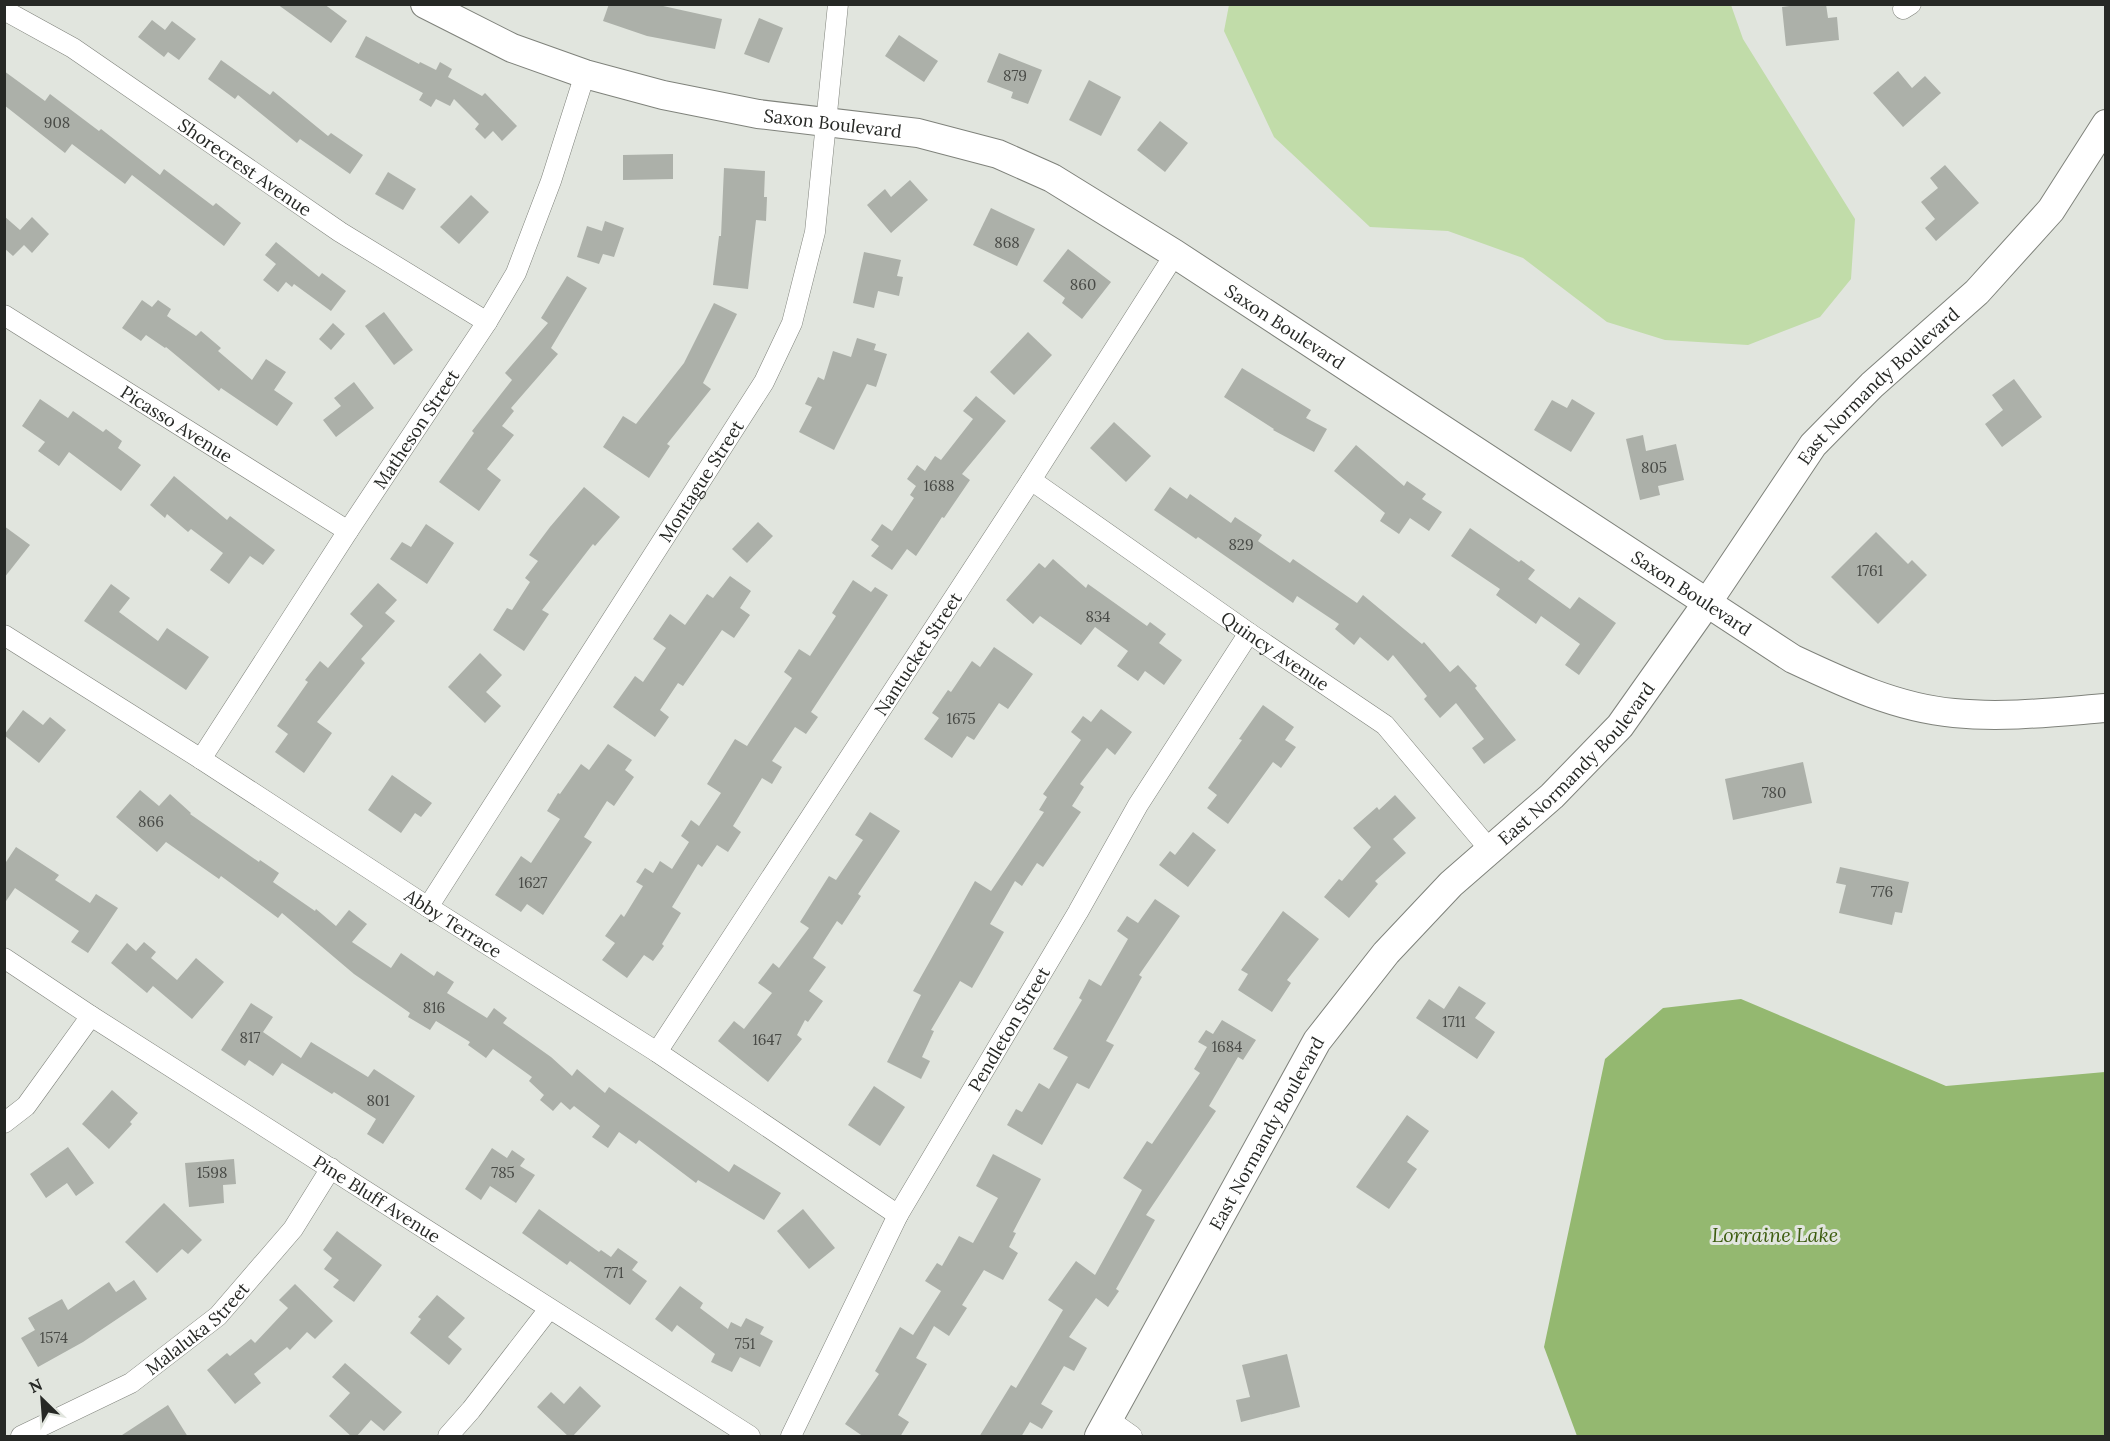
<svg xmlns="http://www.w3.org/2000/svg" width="2110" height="1441" viewBox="0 0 2110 1441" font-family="Lora,serif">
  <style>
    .green { fill: #c1dca9 }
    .water { fill: #94b870 }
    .building { fill: #acb0a9 }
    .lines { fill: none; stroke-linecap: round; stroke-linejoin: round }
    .street-casing { stroke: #7f827b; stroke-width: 21 }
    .secondary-casing { stroke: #7f827b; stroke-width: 30 }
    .street { stroke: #fff; stroke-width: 20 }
    .secondary { stroke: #fff; stroke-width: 28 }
    .labels { text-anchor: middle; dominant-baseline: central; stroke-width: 6; stroke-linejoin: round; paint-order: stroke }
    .number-label { font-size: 15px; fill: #484a46 }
    .street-label { font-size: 18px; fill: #262825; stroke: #e1e5de }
    .water-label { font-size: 20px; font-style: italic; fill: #3d5d10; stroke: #e1e5de }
  </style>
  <rect width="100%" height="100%" fill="#e1e5de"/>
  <polygon class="green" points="1229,5 1731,5 1743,39 1855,219 1851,279 1820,317 1748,345 1665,340 1607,322 1523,258 1448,231 1370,227 1274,137 1224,31"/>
  <polygon class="water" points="1741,999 1946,1086 2105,1072 2105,1436 1577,1436 1544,1347 1605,1059 1663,1008"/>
  <g class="building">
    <polygon points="277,4 324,4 347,21 331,43"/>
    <polygon points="609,4 654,4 722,19 715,49 647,36 603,21"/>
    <polygon points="1805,4 1826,4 1828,18 1837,17 1839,40 1786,46 1782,7"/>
    <polygon points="759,18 783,28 769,63 744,54"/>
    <polygon points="152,20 165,30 172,21 196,39 179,60 168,52 164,57 138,37"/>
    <polygon points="899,35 938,61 924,82 885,56"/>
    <polygon points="366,36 419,64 420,62 436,70 440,62 452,69 448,77 482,96 485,93 517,126 502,141 493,131 485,139 475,129 479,124 454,99 450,106 436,99 431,107 419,100 423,93 355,57"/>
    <polygon points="999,53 1042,70 1028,104 1011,98 1013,92 987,82"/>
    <polygon points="221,60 270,95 273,91 328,136 331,133 363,155 350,174 300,139 297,143 238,95 235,99 208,79"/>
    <polygon points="4,71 45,101 50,94 99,131 101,129 160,175 164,169 213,206 216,203 241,223 224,246 132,175 125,184 72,144 65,153 4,105"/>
    <polygon points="1898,71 1912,88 1925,76 1941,93 1903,127 1873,93"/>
    <polygon points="1089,80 1121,97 1101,136 1069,120"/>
    <polygon points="1160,121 1188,143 1165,172 1137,150"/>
    <polygon points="673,154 673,179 623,180 623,155"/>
    <polygon points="1945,165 1979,203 1936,241 1925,228 1935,219 1921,202 1938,188 1930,178"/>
    <polygon points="724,168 765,171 764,197 767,197 766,221 756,220 748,289 713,285 719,236 721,236"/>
    <polygon points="388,172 416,189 403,210 375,194"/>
    <polygon points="910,180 928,200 891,233 867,205 885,189 891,197"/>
    <polygon points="471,195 489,212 459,244 440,227"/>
    <polygon points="991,208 1035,229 1017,266 973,245"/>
    <polygon points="4,216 20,230 32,217 49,234 32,253 24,245 13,256 4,248"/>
    <polygon points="605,221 624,228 614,257 603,254 599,264 577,257 587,226 602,231"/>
    <polygon points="276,242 319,277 322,273 346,291 331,311 294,284 292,287 286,282 278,292 263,280 276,264 265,255"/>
    <polygon points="1068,249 1111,282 1082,319 1062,303 1065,298 1043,281"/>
    <polygon points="864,252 901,260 897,276 903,277 899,296 878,291 874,308 853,303"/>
    <polygon points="567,276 587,288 551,348 558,354 511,408 514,411 502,426 514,435 487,469 501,480 479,511 439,482 474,433 472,431 512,380 505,373 548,323 541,318"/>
    <polygon points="142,300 152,307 158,300 171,309 167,316 196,336 201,331 221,348 218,351 252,380 266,359 286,372 274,390 293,403 277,426 221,388 219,391 166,347 165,348 146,335 141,341 122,328"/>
    <polygon points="714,303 737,314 703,383 711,389 667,444 670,446 649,478 603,447 623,416 636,424 684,363"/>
    <polygon points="384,312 413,350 394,365 365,326"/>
    <polygon points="333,323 345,334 331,350 319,339"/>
    <polygon points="1028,332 1052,355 1014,395 990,372"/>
    <polygon points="857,338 876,344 874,350 887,354 876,387 867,384 834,450 799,432 812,407 805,404 818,377 824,380 833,351 851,357"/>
    <polygon points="1242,368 1311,410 1306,418 1327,429 1314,452 1273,430 1274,429 1224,397"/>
    <polygon points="2014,379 2042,417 2002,447 1985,424 2003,410 1992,395"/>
    <polygon points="354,382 374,408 336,437 323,420 341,406 334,398"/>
    <polygon points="976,396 1006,421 962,474 970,480 944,518 942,517 916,556 907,549 892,570 871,556 879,546 871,540 882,524 892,531 914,498 910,495 916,486 907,479 917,465 925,471 935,456 941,460 973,419 963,411"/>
    <polygon points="40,399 68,418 73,411 103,432 106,429 122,441 118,448 141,465 121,491 69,452 59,466 38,451 45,442 22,426"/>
    <polygon points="1572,399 1595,413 1571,452 1534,430 1552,400 1567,408"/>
    <polygon points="1114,422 1151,456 1126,482 1090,448"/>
    <polygon points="1643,435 1646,451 1676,444 1684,480 1658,486 1660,495 1640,500 1626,439"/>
    <polygon points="1356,445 1404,486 1407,481 1426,494 1422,499 1442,512 1429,531 1410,518 1399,534 1380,521 1385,513 1334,471"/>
    <polygon points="174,476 227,520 230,516 275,550 263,565 250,556 229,584 210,570 223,553 191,529 188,532 167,514 165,518 150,505"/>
    <polygon points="584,487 620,517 595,546 593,544 542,610 549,614 524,651 493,630 507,608 512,610 530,582 525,578 538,561 529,555 550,527"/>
    <polygon points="1170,487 1187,499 1190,494 1231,523 1235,517 1262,535 1258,541 1290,563 1293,559 1357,603 1363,595 1422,644 1424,642 1450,672 1458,665 1477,686 1475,688 1516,740 1484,764 1472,748 1484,739 1456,703 1440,718 1424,699 1427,696 1393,655 1388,661 1360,637 1354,645 1335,629 1339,624 1297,596 1293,603 1198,537 1196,539 1154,510"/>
    <polygon points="758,522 773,536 747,563 732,549"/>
    <polygon points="426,524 454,543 427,584 390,559 402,542 411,547"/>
    <polygon points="4,526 30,545 4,578"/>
    <polygon points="1470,528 1519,562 1521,560 1535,570 1528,579 1570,609 1579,597 1616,623 1579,675 1565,665 1580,644 1541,616 1536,624 1496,595 1500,589 1451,556"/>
    <polygon points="1876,532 1908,564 1912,560 1927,575 1878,624 1831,577"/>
    <polygon points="1053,559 1086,588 1088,584 1147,626 1150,622 1166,634 1159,643 1182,660 1164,685 1145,671 1138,681 1117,666 1128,651 1095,627 1081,645 1040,616 1033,624 1006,600 1039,563 1045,568"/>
    <polygon points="730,576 751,591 740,608 750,615 734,638 722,630 683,686 678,683 660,710 669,717 655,737 613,707 635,676 643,682 666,648 653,639 670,614 685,625 707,594 713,598"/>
    <polygon points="853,580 871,592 875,587 888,595 811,712 818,717 806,734 795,727 772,761 782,767 772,784 762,778 733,826 741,832 728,852 717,845 702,867 698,864 672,907 681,913 662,944 664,946 653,961 644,955 627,978 602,960 615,943 605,936 621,914 624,917 643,886 636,882 645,868 653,873 660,861 672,869 689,842 681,836 691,820 699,826 721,793 707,784 735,739 747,746 792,678 784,672 799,649 810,656 836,616 832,613"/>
    <polygon points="378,583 397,600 385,613 395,621 361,659 365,663 317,722 332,733 304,773 275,752 288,734 277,726 308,682 305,680 320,661 328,668 363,626 350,614"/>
    <polygon points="111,584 130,598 119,612 158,641 167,628 209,657 186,690 84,621"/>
    <polygon points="994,647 1033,674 1008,709 999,703 974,740 967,736 952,758 924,739 939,718 932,713 948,690 951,692 972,661 980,667"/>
    <polygon points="480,653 502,675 486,692 501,706 485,723 448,687"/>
    <polygon points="1263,705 1294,727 1285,740 1296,747 1281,768 1273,762 1228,824 1207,808 1217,795 1208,788 1242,740 1239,739"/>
    <polygon points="1101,709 1132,732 1115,755 1107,748 1080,784 1084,787 1072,806 1081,812 1043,867 1037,863 1022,886 1015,881 990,924 1004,932 972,988 960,981 931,1030 934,1031 922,1057 930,1061 921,1079 887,1062 921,995 913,991 975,881 991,891 1044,812 1039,810 1047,797 1043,794 1081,740 1071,732 1083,716 1091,722"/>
    <polygon points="23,710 43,725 50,717 66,730 39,763 4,735"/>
    <polygon points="608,744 632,760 625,770 634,777 614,806 607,801 584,837 592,842 543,915 527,904 521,912 495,895 521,856 531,863 560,819 547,811 558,793 560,794 581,764 589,770"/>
    <polygon points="1803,762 1812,803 1733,820 1725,779"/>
    <polygon points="392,775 432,803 421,817 415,813 401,833 368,810"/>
    <polygon points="140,790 159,806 170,794 191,813 190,814 259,862 260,860 279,873 273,882 315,911 316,909 336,926 349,910 367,924 352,942 391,968 401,953 434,976 437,971 454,982 447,993 487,1018 494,1008 507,1018 503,1023 551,1057 572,1076 577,1069 605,1093 609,1087 729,1172 734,1164 781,1193 764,1220 698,1180 696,1183 639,1140 636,1144 619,1132 608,1148 592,1137 600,1126 574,1106 570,1110 561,1102 553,1111 540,1100 544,1095 529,1081 532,1077 493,1049 486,1058 468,1045 470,1042 436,1021 430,1030 408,1017 410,1013 354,974 282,913 278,918 221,876 219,879 166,842 157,852 116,817"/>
    <polygon points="1395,795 1416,818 1393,839 1406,853 1375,881 1378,884 1349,918 1324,897 1339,879 1342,881 1371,847 1353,828 1377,807 1379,810"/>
    <polygon points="870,812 900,831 858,894 861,896 842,925 837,921 813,958 826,967 809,991 823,1001 808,1022 805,1020 797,1035 802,1039 768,1082 718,1041 734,1021 744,1029 772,993 758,983 773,963 779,968 809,928 800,922 829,876 836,880 863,840 855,835"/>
    <polygon points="1193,832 1216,850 1188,887 1159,865 1170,851 1175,855"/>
    <polygon points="16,847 59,875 55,880 90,903 96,894 118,908 88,953 71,942 79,931 15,888 4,904 4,865"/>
    <polygon points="1840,867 1909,882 1902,913 1895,912 1892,925 1839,913 1846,885 1836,883"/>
    <polygon points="1155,899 1180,916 1139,975 1142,977 1106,1041 1114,1045 1089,1089 1077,1083 1042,1145 1007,1125 1016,1109 1022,1112 1039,1083 1049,1089 1068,1057 1053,1049 1082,1000 1079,998 1089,979 1101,986 1128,939 1117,931 1127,916 1138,923"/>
    <polygon points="1283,911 1319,939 1287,980 1291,983 1272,1012 1238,990 1248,974 1241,970"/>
    <polygon points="144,942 156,952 151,958 177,980 196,958 224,982 192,1019 153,986 147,993 111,963 127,943 136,951"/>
    <polygon points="1459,986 1486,1003 1475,1018 1495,1032 1477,1059 1416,1018 1429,999 1444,1009"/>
    <polygon points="251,1003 273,1017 263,1032 301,1058 311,1042 368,1077 374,1069 415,1096 383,1144 367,1134 376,1119 334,1092 332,1094 282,1063 273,1076 249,1060 245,1066 221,1050"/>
    <polygon points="1222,1020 1256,1040 1243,1060 1238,1057 1209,1106 1216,1111 1146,1215 1155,1220 1116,1289 1119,1291 1108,1307 1096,1298 1069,1337 1087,1348 1074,1371 1064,1366 1041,1404 1053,1411 1042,1429 1030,1422 1021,1437 979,1437 1011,1385 1016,1388 1063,1310 1048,1300 1076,1261 1095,1275 1142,1190 1123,1178 1147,1141 1152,1144 1200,1073 1194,1069 1207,1047 1198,1042 1206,1030 1213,1034"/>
    <polygon points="874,1086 905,1107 880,1146 848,1125"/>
    <polygon points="112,1090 138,1113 130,1122 132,1124 109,1149 82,1124"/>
    <polygon points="1407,1115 1429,1131 1407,1162 1417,1169 1389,1209 1356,1187"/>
    <polygon points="68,1147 94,1183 76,1196 67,1183 46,1198 30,1174"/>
    <polygon points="492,1148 507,1158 512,1150 525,1159 520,1166 535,1175 516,1203 490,1186 481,1200 465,1189"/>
    <polygon points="993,1154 1041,1179 1013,1232 1016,1233 1009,1247 1018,1253 1003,1280 984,1270 962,1305 967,1308 949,1336 934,1326 916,1358 927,1364 898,1415 909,1422 900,1437 864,1437 845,1424 879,1374 875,1371 900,1327 913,1335 941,1291 925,1281 937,1263 942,1266 959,1236 973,1243 998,1198 976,1186"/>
    <polygon points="234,1159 236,1184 223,1185 224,1203 189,1207 185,1163"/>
    <polygon points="164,1203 202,1240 188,1254 182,1249 157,1273 125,1242"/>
    <polygon points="539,1209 599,1252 601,1250 611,1257 618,1248 638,1262 632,1270 647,1281 630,1305 570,1261 567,1265 522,1233"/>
    <polygon points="803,1209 835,1248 809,1269 777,1231"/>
    <polygon points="337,1231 382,1265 354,1302 333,1287 339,1280 324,1269 332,1258 323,1250"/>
    <polygon points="134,1280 147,1299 83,1342 38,1367 21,1338 35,1330 28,1318 62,1299 68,1310 109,1282 116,1292"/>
    <polygon points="295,1284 333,1321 315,1339 307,1332 290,1350 287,1347 254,1374 261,1383 235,1404 207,1370 227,1353 230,1356 251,1339 255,1343 288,1308 279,1300"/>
    <polygon points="680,1286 703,1303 700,1308 728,1329 731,1322 741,1327 746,1318 764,1327 760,1334 773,1341 760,1367 740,1357 732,1372 711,1362 715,1354 677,1325 672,1332 655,1319"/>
    <polygon points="437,1295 465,1318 448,1337 462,1349 449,1365 410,1333 421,1319 418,1317"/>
    <polygon points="1287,1354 1300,1407 1241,1422 1236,1400 1250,1397 1242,1365"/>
    <polygon points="345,1363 402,1412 384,1431 371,1420 356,1437 352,1437 329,1416 350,1393 332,1377"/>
    <polygon points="580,1386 601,1406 572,1437 569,1437 537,1407 551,1392 564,1404"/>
    <polygon points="168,1405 188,1437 119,1437"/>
  </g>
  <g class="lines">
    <defs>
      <g id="street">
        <polyline points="1903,9 1911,4"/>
        <path id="s1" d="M4,10L73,48L340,232L487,322"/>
        <path id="s2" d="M4,315L348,531"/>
        <path id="s3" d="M1031,480L1249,633L1385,725L1491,851"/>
        <path id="s4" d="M4,635L201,759L428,907L657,1052L898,1215"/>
        <path id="s5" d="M201,759L348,531L487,322L516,273L551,181L585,74"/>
        <path id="s6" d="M428,907L764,382L792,323L815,232L838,4"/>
        <path id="s7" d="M4,958L91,1016L750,1436"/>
        <path id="s8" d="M657,1052L1031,480L1175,254"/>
        <polyline points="4,1123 26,1106 91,1016"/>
        <polyline points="1108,1419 1132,1436"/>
        <path id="s9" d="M21,1436L131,1383L218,1316L293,1229L331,1168"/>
        <polyline points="448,1436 471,1410 549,1309"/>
        <path id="s10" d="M791,1436L898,1215L1078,912L1138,805L1249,633"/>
      </g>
      <g id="secondary">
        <path id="s11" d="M425,4L512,48L585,74L663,95L758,114L918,133L998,154L1052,178L1175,254L1793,659C1844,683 1897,708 1954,713C2004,718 2055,712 2106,708"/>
        <path id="s12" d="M1099,1436L1317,1041L1386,953L1451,884L1552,796L1620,726L1707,603L1813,445L1872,385L1977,292L2051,210L2106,124"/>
      </g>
    </defs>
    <use href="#street" class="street-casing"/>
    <use href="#secondary" class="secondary-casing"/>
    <use href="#street" class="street"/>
    <use href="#secondary" class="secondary"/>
  </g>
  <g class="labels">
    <g class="number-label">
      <text x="1015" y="75">879</text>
      <text x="57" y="122">908</text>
      <text x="1007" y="242">868</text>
      <text x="1083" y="284">860</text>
      <text x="1654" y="467">805</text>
      <text x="939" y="485">1688</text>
      <text x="1241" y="544">829</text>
      <text x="1870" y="570">1761</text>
      <text x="1098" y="616">834</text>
      <text x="961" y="718">1675</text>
      <text x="1774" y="792">780</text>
      <text x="151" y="821">866</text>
      <text x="533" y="882">1627</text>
      <text x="1882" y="891">776</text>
      <text x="434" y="1007">816</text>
      <text x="1454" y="1021">1711</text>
      <text x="250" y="1037">817</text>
      <text x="767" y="1039">1647</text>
      <text x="1227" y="1046">1684</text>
      <text x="378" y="1100">801</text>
      <text x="212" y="1172">1598</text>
      <text x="503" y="1172">785</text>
      <text x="614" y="1272">771</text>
      <text x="54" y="1337">1574</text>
      <text x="745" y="1343">751</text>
    </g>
    <g class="street-label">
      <text stroke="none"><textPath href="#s11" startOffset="428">Saxon Boulevard</textPath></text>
      <text stroke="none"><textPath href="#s1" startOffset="288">Shorecrest Avenue</textPath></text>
      <text stroke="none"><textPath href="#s11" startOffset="932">Saxon Boulevard</textPath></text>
      <text stroke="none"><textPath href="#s12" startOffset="1318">East Normandy Boulevard</textPath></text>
      <text stroke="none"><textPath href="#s2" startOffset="204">Picasso Avenue</textPath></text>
      <text stroke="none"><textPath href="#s5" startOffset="394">Matheson Street</textPath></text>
      <text stroke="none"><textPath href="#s6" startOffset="506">Montague Street</textPath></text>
      <text stroke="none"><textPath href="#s11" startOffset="1418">Saxon Boulevard</textPath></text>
      <text stroke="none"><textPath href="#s3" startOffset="298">Quincy Avenue</textPath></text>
      <text stroke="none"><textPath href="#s8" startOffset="476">Nantucket Street</textPath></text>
      <text stroke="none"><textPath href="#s12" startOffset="832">East Normandy Boulevard</textPath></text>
      <text stroke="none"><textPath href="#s4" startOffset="534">Abby Terrace</textPath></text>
      <text stroke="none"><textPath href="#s10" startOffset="462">Pendleton Street</textPath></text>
      <text stroke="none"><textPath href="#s12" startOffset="346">East Normandy Boulevard</textPath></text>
      <text stroke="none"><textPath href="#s7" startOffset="444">Pine Bluff Avenue</textPath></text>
      <text stroke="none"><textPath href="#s9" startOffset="208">Malaluka Street</textPath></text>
    </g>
    <g class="water-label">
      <text x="1775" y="1234">Lorraine Lake</text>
    </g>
  </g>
  <rect width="2110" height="1441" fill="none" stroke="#262825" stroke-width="12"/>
  <g transform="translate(42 1399) rotate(335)" stroke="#e1e5de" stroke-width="4.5" paint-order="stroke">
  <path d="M0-4.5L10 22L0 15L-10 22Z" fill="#262825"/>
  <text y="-9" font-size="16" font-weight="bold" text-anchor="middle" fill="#262825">N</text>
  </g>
</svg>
